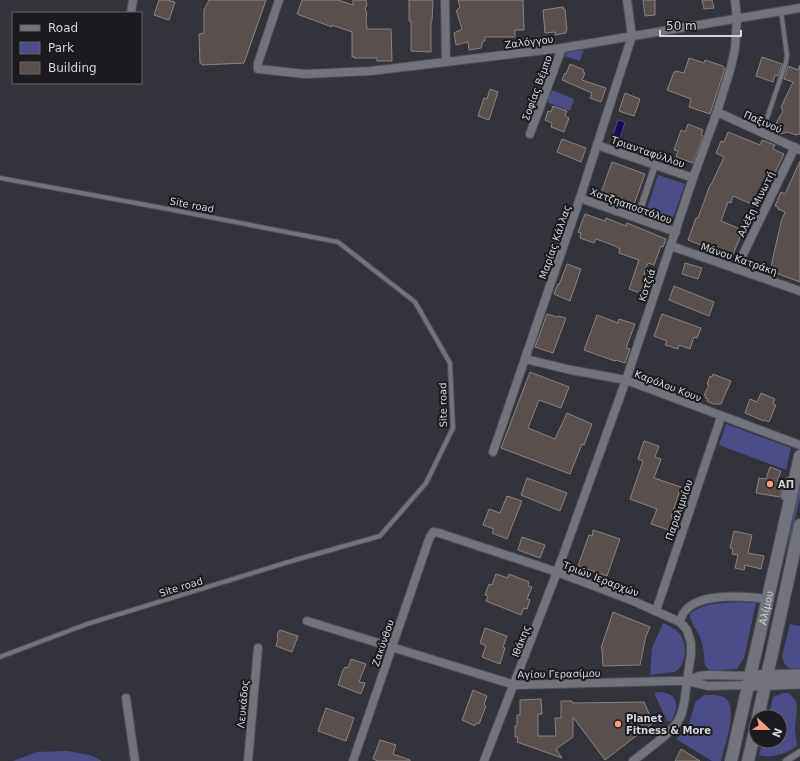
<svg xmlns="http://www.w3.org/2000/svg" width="800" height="761" viewBox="0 0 800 761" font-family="'DejaVu Sans',sans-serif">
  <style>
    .green { fill: #4c4c86 }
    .water { fill: #1b0957; stroke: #52467e }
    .building { fill: #59504d; stroke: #8d8380 }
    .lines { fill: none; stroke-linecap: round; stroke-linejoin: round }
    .service-casing { stroke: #4e4f55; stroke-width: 6 }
    .pedestrian-casing { stroke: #4e4f55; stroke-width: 8 }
    .minor-casing { stroke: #4e4f55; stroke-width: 10 }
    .tertiary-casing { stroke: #4e4f55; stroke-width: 13 }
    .secondary-casing { stroke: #4e4f55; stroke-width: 14 }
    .service { stroke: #72737c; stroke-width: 4 }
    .pedestrian { stroke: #72737c; stroke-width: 6 }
    .minor { stroke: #72737c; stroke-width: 8 }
    .tertiary { stroke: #72737c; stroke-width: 11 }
    .secondary { stroke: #72737c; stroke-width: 12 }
    .poi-dot { fill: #f2a080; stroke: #1b1b1f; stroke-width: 1.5 }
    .labels { text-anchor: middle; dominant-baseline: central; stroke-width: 4; stroke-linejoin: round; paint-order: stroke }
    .street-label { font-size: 10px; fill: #d3d4d9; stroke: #1b1b1f }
    .poi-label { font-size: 10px; font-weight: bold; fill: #d3d4d9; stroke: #1b1b1f; text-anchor: start }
  </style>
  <rect width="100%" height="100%" fill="#32333b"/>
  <g class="green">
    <polygon points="584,50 580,61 564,56 566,52"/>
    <polygon points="552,90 574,99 570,111 547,102"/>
    <path d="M658,175L685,184L671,224C667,224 665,223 664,219L646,212Z"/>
    <polygon points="726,424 791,448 786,470 719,445"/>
    <polygon points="800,478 800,497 786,560 785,560"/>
    <path d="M739,602L756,603L744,658L737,669L711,671L705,666C704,657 704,648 701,640C699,632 689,621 690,614C701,603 724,603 739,602Z"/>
    <path d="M663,623C668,625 674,628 679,633C688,644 687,664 675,672L650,675L652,648Z"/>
    <path d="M790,624L800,626V669C791,671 783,666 782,656Z"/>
    <path d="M658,692C680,693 679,706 671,722L667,721L655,695V693Z"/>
    <path d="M783,693H789L796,701L797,708L795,730L797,746C787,753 773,759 759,755L763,741H780V717H768L773,697Z"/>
    <path d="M704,695C710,695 720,694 725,698C739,708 724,747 721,761H712L676,739C690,729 691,717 695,702Z"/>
    <polygon points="67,751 90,755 102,761 13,761 37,752"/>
  </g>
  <polygon class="water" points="618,120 625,122 620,138 617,139 613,135"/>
  <g class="building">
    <polygon points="159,0 167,0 175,2 169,20 154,15"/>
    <polygon points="209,0 266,0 244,63 202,65 201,63 200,63 199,34 204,33 204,10"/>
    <polygon points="302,0 338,0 353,5 353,0 366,0 367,5 365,9 367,13 366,18 367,29 391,29 392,61 377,61 377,58 354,58 354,56 352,57 352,32 332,25 332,27 297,14"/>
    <polygon points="409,0 433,0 432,21 431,21 431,52 411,51 411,21 409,21"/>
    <polygon points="458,0 523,0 524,30 515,30 515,37 485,37 485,41 483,41 481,48 469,50 468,42 456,45 454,33 462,29 457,13 456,11 460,7"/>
    <polygon points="643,0 655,0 655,15 645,16"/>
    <polygon points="702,0 712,0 714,8 704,9"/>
    <polygon points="563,7 563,9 565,9 567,30 566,30 566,33 555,35 555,32 545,33 543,10"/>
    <polygon points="762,57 782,64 778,76 775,75 773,82 756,76"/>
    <polygon points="689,58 704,63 705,60 723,66 723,67 725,68 710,114 689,107 691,99 667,90 674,72 676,72 676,71 684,73"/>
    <polygon points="570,64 584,70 583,72 585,73 582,80 606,88 601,102 590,98 592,93 562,80 565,73 566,74"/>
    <polygon points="800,65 800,134 796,135 788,132 779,134 775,125 783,111 781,107 793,82 784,79 788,66 798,70"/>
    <polygon points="490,89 498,92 489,120 478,116 484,98 487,99"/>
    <polygon points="625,93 640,99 634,116 619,111"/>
    <polygon points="553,106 567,111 565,116 569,118 564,132 551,127 552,123 545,120 548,111 551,112"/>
    <polygon points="688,124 703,130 701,135 703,136 693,163 676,157 678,151 674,150 681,130 685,132"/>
    <polygon points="728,132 760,145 762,140 775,145 773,149 784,154 773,177 768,177 756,206 733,196 731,203 728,202 721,221 743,230 732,257 688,240 696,218 698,218 710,185 711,185 724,157 716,153 721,141 724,142"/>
    <polygon points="562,139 586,148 581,162 557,152"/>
    <polygon points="800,161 800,282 770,271 781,222 785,212 778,209 778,207 775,206 781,192 785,194"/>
    <polygon points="612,162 645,174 633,207 610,199 611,197 601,193"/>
    <polygon points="585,214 605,221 606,218 626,226 627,223 666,239 663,247 661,246 654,265 648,263 644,274 650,277 643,294 629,289 639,260 619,253 620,249 618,248 618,247 596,239 594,243 580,238 581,233 578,232"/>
    <polygon points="685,263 702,268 698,279 682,274"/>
    <polygon points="567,264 581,269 570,301 554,294 558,284 559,285"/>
    <polygon points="674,286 714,302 709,316 669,300"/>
    <polygon points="547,314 557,317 558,316 566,318 553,353 535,347"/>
    <polygon points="662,314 701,328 697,338 694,337 690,349 679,345 678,349 665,345 667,341 654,336"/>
    <polygon points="597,315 618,323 619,319 635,324 626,348 630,349 625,363 616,360 615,361 584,350"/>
    <polygon points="530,372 569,387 561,408 539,400 528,428 555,439 567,413 592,424 584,445 582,444 570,474 501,448"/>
    <polygon points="713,374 731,381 721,404 713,404 707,401 708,399 705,398 706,396 704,395 709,385 707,384 710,376 712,377"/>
    <polygon points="761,393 775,399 773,404 776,405 769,422 765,420 764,421 745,413 750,399 757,402"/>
    <polygon points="644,441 659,446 655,457 661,459 654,478 681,487 671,517 674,517 669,530 651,524 657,509 630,499 643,461 638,459"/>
    <polygon points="770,467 781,471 777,481 783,482 780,497 756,493 759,478 766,479"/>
    <polygon points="527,478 567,493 560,511 521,495"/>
    <polygon points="507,496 522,501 507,539 492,533 494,529 483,525 489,509 500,513"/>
    <polygon points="593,530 620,539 607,576 578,566 589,535 592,536"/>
    <polygon points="734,531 752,535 748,553 764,556 761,569 745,565 744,570 735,568 738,555 732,554 733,549 730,548"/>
    <polygon points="522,537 545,545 540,558 518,550"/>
    <polygon points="496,574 508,578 509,574 529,582 528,586 532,587 527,599 530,600 527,609 524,608 521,615 486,601 488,596 485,595 489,584 492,585"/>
    <polygon points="613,612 650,627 646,636 640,665 603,666 602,649 601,648"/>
    <polygon points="485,628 507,636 503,647 505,648 500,664 482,657 486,646 480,643"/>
    <polygon points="280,630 298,636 292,652 276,646 278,639 277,634"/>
    <polygon points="351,659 366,664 359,682 365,683 361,694 338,685 343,670 345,667 348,668"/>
    <polygon points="473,690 487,696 484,705 486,706 479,724 476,723 475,726 462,720"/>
    <polygon points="541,699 542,714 538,714 538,736 556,736 555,718 561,718 561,701 572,701 572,703 644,702 653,723 605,760 573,717 573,737 556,749 562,758 517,742 518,737 515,737 515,726 517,726 517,715 520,715 520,700"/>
    <polygon points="326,708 354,718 346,741 318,731"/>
    <polygon points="380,740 396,745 393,754 410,760 410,761 378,761 373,759"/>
    <polygon points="681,749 700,761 675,761"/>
  </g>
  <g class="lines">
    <defs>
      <g id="service">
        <polyline points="762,133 786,62 787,55 781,11"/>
        <polyline points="0,178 168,209 338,242 415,302 450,363 453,428 426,483 380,536 295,560 87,624 0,657"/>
        <polyline points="789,501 783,497 787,480 793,477"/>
      </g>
      <g id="pedestrian">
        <polyline points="637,219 655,165"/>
        <polyline points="786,761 800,752"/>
      </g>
      <g id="minor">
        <polyline points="279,0 258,63 258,69 305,74 371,71 562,48 800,8"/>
        <polyline points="445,0 446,62"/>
        <polyline points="131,13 133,0"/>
        <polyline points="717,112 800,150"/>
        <polyline points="530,134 562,48"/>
        <polyline points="597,145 693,178"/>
        <polyline points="580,198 676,232"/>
        <polyline points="671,246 800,291"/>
        <polyline points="736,269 795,147"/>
        <polyline points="525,359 571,370 626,380 800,445"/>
        <polyline points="493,452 580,198 632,36 627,0"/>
        <polyline points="656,611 721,417"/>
        <polyline points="307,621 515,685 671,681 687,681 708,686 748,685"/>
        <path d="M680,622C681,618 683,613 685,611C700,592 747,596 768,599"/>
        <polyline points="126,698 135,761"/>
        <polyline points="248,761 258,648"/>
        <polyline points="353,761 429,539 433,532 439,533 557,572 631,600 680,622 687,630 691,643 691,654 687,681 699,676 708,675 750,676"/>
        <polyline points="484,761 557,572 626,380 693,178 717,112 731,67 735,49 737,19 735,0"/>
        <path d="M633,761C645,751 671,734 678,721C685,710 685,694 687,681"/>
      </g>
      <g id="tertiary">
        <polyline points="750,676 800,675"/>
        <polyline points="748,685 800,683"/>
      </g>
      <g id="secondary">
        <polyline points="758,717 800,525"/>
        <path id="s1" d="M731,761L800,456"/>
        <polyline points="748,761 756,726"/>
      </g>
    </defs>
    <use href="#service" class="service-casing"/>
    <use href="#pedestrian" class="pedestrian-casing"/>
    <use href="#minor" class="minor-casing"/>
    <use href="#tertiary" class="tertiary-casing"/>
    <use href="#secondary" class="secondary-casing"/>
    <use href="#service" class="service"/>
    <use href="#pedestrian" class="pedestrian"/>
    <use href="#minor" class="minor"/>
    <use href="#tertiary" class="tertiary"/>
    <use href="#secondary" class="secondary"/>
  </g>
  <g class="poi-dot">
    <circle cx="770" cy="484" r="4"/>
    <circle cx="618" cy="724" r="4"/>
  </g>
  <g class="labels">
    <g class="street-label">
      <text transform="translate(529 42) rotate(-7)">Ζαλόγγου</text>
      <text transform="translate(537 88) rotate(-70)">Σοφίας Βέμπο</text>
      <text transform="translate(763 122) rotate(24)">Παξινού</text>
      <text transform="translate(648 152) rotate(19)">Τριανταφύλλου</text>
      <text transform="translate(756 204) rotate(-64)">Αλέξη Μινωτή</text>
      <text transform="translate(192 205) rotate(11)">Site road</text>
      <text transform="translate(631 206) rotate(20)">Χατζηαποστόλου</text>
      <text transform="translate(555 242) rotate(-71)">Μαρίας Κάλλας</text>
      <text transform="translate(739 259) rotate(19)">Μάνου Κατράκη</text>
      <text transform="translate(647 285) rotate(-72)">Κοτζιά</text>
      <text transform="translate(668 386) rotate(21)">Καρόλου Κουν</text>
      <text transform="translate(443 405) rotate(-91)">Site road</text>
      <text transform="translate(679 510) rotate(-71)">Παραλιμνίου</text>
      <text transform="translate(601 579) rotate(21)">Τριών Ιεραρχών</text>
      <text transform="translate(181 587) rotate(-17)">Site road</text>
      <text stroke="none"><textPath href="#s1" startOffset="157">Αλίμου</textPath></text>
      <text transform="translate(521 641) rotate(-69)">Ιθάκης</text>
      <text transform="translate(383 643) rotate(-71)">Ζακύνθου</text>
      <text transform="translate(559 674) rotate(-1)">Αγίου Γερασίμου</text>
      <text transform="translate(243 704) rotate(-85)">Λευκάδος</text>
    </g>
    <g class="poi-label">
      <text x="778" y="484">ΑΠ</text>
      <text x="626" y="718">Planet<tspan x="626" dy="12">Fitness &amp; More</tspan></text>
    </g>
  </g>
  <rect x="12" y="12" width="130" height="72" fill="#1b1b1f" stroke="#656569"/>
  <rect x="20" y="25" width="20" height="6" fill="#72737c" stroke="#656569"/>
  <text x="48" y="32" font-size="12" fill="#d3d4d9">Road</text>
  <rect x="20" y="42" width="20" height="12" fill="#4c4c86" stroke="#656569"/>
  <text x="48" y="52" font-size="12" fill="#d3d4d9">Park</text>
  <rect x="20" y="62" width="20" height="12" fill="#59504d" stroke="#656569"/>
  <text x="48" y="72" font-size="12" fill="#d3d4d9">Building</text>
  <g transform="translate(768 729) rotate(112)"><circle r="19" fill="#1b1b1f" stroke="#656569"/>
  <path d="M0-3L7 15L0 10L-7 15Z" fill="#f2a080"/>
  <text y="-6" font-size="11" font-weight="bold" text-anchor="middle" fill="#d3d4d9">N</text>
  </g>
  <path d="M660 30v6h81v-6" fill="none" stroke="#d3d4d9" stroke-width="2"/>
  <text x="666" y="30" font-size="12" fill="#d3d4d9" stroke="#1b1b1f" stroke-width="3" paint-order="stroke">50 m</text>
</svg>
